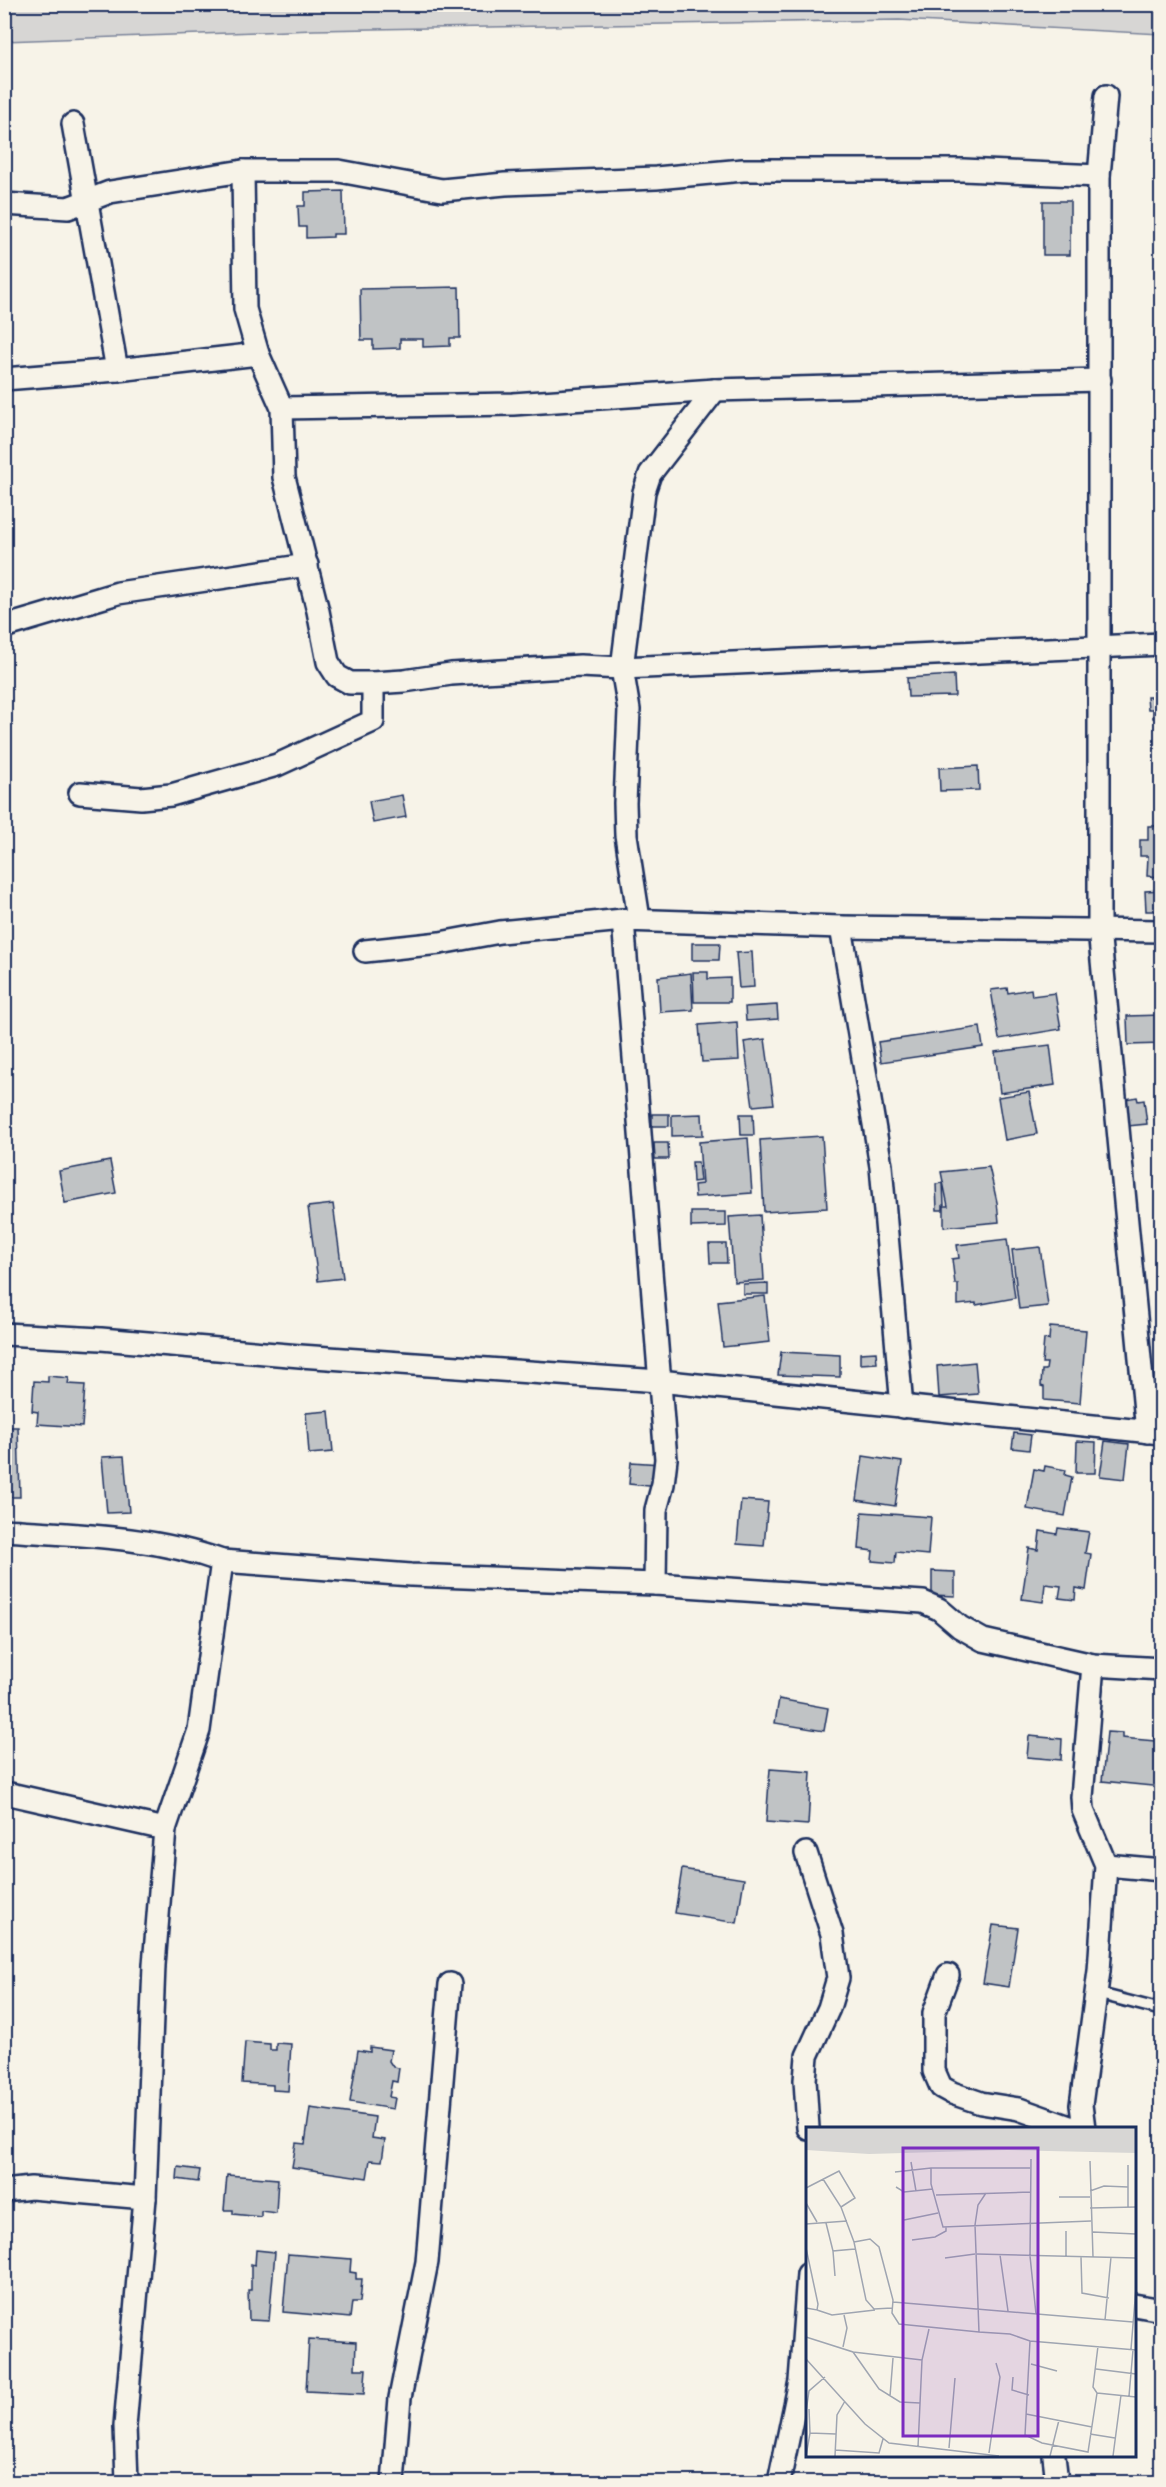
<svg xmlns="http://www.w3.org/2000/svg" width="1166" height="2487" viewBox="0 0 1166 2487" font-family="Delius,sans-serif">
  <style>
    .green { fill: #d7d6d4; stroke: #798299; stroke-width: 1.5 }
    .building { fill: #c0c3c5; stroke: #1b2f5e; stroke-width: 1.5 }
    .lines { fill: none; stroke-linecap: round; stroke-linejoin: round }
    .lane-casing { stroke: #1b2f5e; stroke-width: 15 }
    .street-casing { stroke: #1b2f5e; stroke-width: 26 }
    .lane { stroke: #f7f3e8; stroke-width: 10 }
    .street { stroke: #f7f3e8; stroke-width: 21 }
    .inset-road { fill: none; stroke: #9fa5b1; stroke-width: 1.5 }
    .view { fill: #7b2cbf; fill-opacity: 0.15; stroke: #7b2cbf; stroke-width: 3 }
    .inset-edge { fill: none; stroke: #1b2f5e; stroke-width: 3 }
  </style>
  <rect width="100%" height="100%" fill="#f7f3e8"/>
  <filter id="ink" filterUnits="userSpaceOnUse"><feTurbulence type="fractalNoise" baseFrequency=".0167" numOctaves="2"/><feDisplacementMap in="SourceGraphic" scale="12" xChannelSelector="R" yChannelSelector="G"/><feConvolveMatrix kernelMatrix="1 2 1 2 8 2 1 2 1" color-interpolation-filters="sRGB"/></filter>
  <g filter="url(#ink)">
    <polygon class="green" points="1161,4 1161,34 899,20 314,30 4,41 5,4"/>
    <g class="building">
      <polygon points="343,191 344,234 333,234 333,237 306,238 306,227 299,227 298,206 305,206 305,192"/>
      <rect x="1043" y="201" width="27" height="54"/>
      <polygon points="459,287 460,338 450,338 450,346 423,347 423,339 400,339 400,348 373,349 373,340 361,340 360,289"/>
      <polygon points="954,675 955,696 908,697 907,678"/>
      <polygon points="1162,676 1162,727 1158,727 1157,718 1153,718 1153,709 1148,709 1147,697 1152,697 1152,689 1156,689 1155,677"/>
      <polygon points="978,766 979,790 940,791 939,768"/>
      <polygon points="402,795 406,817 373,823 369,801"/>
      <polygon points="1148,826 1162,826 1162,877 1147,876 1148,856 1140,856 1140,840 1148,840"/>
      <polygon points="1162,890 1162,911 1146,911 1145,891"/>
      <polygon points="692,943 720,943 719,960 692,960"/>
      <polygon points="752,952 754,987 739,988 736,953"/>
      <polygon points="693,972 708,972 708,979 730,978 730,1002 694,1002"/>
      <polygon points="691,973 693,1010 660,1012 658,977"/>
      <polygon points="1007,988 1008,993 1031,989 1032,996 1055,993 1061,1029 999,1039 991,990"/>
      <polygon points="777,1005 778,1019 746,1021 745,1007"/>
      <polygon points="1162,1015 1162,1044 1128,1045 1127,1016"/>
      <polygon points="737,1022 739,1060 702,1062 699,1025"/>
      <polygon points="980,1027 983,1047 881,1062 878,1042"/>
      <polygon points="765,1039 774,1104 753,1106 744,1042"/>
      <polygon points="1050,1045 1055,1085 1000,1093 995,1052"/>
      <polygon points="1029,1092 1037,1134 1005,1140 998,1097"/>
      <polygon points="1137,1097 1138,1101 1144,1100 1147,1124 1128,1126 1125,1099"/>
      <rect x="652" y="1114" width="17" height="12"/>
      <polygon points="702,1114 703,1135 672,1136 672,1115"/>
      <polygon points="740,1114 753,1114 754,1135 741,1135"/>
      <polygon points="822,1136 827,1208 764,1212 760,1140"/>
      <polygon points="748,1138 752,1193 695,1197 694,1185 702,1184 699,1142"/>
      <polygon points="654,1143 668,1143 669,1159 655,1159"/>
      <polygon points="110,1161 116,1193 65,1203 59,1171"/>
      <polygon points="692,1162 698,1162 700,1181 693,1182"/>
      <polygon points="989,1167 997,1202 999,1222 944,1227 944,1206 948,1206 941,1172"/>
      <polygon points="943,1183 944,1205 943,1205 943,1210 937,1210 936,1184"/>
      <polygon points="333,1204 343,1278 318,1281 308,1207"/>
      <polygon points="691,1212 726,1212 726,1226 691,1227"/>
      <polygon points="760,1215 764,1280 734,1282 729,1217"/>
      <polygon points="1007,1239 1015,1298 976,1305 976,1303 958,1305 958,1284 955,1284 952,1259 959,1258 957,1245"/>
      <polygon points="709,1244 726,1244 727,1263 710,1263"/>
      <polygon points="1040,1247 1048,1306 1019,1309 1012,1250"/>
      <polygon points="4,1273 11,1303 4,1304"/>
      <polygon points="768,1283 768,1294 743,1294 743,1284"/>
      <polygon points="765,1296 770,1342 723,1347 718,1301"/>
      <polygon points="1050,1327 1086,1330 1080,1403 1044,1400 1044,1387 1041,1386 1042,1370 1046,1370 1047,1363 1042,1363 1044,1339 1049,1340"/>
      <polygon points="781,1352 840,1355 840,1377 778,1375"/>
      <polygon points="876,1352 877,1363 860,1364 860,1353"/>
      <polygon points="975,1362 978,1394 939,1397 937,1366"/>
      <polygon points="48,1376 69,1378 68,1384 85,1385 82,1427 37,1424 38,1412 32,1411 34,1381 48,1382"/>
      <polygon points="329,1411 333,1452 309,1454 306,1413"/>
      <polygon points="4,1427 18,1427 20,1497 4,1497"/>
      <polygon points="1014,1433 1031,1435 1029,1450 1012,1448"/>
      <polygon points="1077,1441 1096,1442 1095,1473 1076,1473"/>
      <polygon points="1105,1441 1129,1444 1125,1479 1100,1476"/>
      <polygon points="124,1456 129,1512 107,1513 102,1457"/>
      <polygon points="863,1456 902,1462 895,1506 857,1500"/>
      <polygon points="631,1462 661,1464 659,1487 629,1484"/>
      <polygon points="1045,1466 1066,1470 1065,1475 1072,1477 1065,1516 1027,1509 1034,1469 1044,1471"/>
      <polygon points="741,1500 768,1502 764,1546 737,1544"/>
      <polygon points="862,1512 931,1517 928,1555 896,1552 895,1563 872,1561 873,1551 859,1549"/>
      <polygon points="1058,1528 1089,1532 1085,1553 1091,1554 1086,1590 1076,1588 1075,1600 1059,1598 1061,1586 1045,1584 1043,1602 1022,1599 1029,1548 1038,1550 1040,1531 1057,1534"/>
      <polygon points="932,1571 955,1572 955,1596 932,1595"/>
      <polygon points="779,1699 828,1708 824,1731 775,1723"/>
      <polygon points="1107,1732 1122,1733 1122,1738 1155,1741 1155,1737 1162,1737 1162,1787 1102,1781"/>
      <polygon points="1029,1736 1062,1739 1061,1760 1027,1757"/>
      <polygon points="770,1769 811,1772 808,1825 766,1822"/>
      <polygon points="682,1869 744,1879 737,1923 675,1913"/>
      <polygon points="993,1925 1018,1928 1009,1987 983,1983"/>
      <polygon points="245,2042 270,2044 270,2050 276,2050 276,2043 291,2044 288,2091 273,2090 273,2085 242,2083"/>
      <polygon points="370,2047 391,2050 389,2061 393,2067 399,2068 397,2082 392,2081 389,2097 395,2098 393,2109 350,2102 358,2050 370,2052"/>
      <polygon points="310,2108 375,2117 372,2138 385,2140 382,2161 370,2160 367,2178 292,2167 296,2143 305,2144"/>
      <polygon points="178,2167 200,2170 198,2182 177,2179"/>
      <polygon points="227,2175 278,2179 276,2213 261,2211 261,2217 233,2214 233,2210 224,2210"/>
      <polygon points="256,2250 275,2252 269,2321 249,2320 248,2290 251,2290 251,2264 255,2265"/>
      <polygon points="288,2254 351,2259 350,2272 356,2273 356,2279 362,2279 360,2302 352,2302 350,2318 283,2312"/>
      <polygon points="309,2339 356,2342 355,2369 366,2369 364,2394 306,2391"/>
    </g>
    <g class="lines">
      <defs>
        <polyline id="lane" points="1096,1993 1162,2010"/>
        <g id="street">
          <polyline points="1106,96 1099,176 1099,929 1147,1432"/>
          <polyline points="73,124 117,370"/>
          <polyline points="243,171 245,309 258,354 282,408 284,477 318,611 328,662 337,676 350,683 373,683 404,681 451,674 580,666 622,668 1162,644"/>
          <polyline points="4,204 68,208 110,192 243,171 339,171 442,190 505,184 656,178 743,170 963,170 1099,176"/>
          <polyline points="4,379 117,370 258,354"/>
          <polyline points="282,408 513,404 715,390 1100,380"/>
          <polyline points="7,626 118,593 307,565"/>
          <polyline points="80,793 141,798 171,795 277,765 373,721 373,683"/>
          <polyline points="639,919 626,835 625,803 629,710 622,668 644,492 650,474 715,390"/>
          <polyline points="841,927 881,1166 902,1407"/>
          <polyline points="1162,931 841,927 623,920 666,1459 663,1484 656,1510 655,1584 923,1602 939,1609 960,1627 983,1640 1093,1665 1162,1669"/>
          <polyline points="365,951 440,943 500,932 623,920"/>
          <polyline points="4,1334 101,1339 300,1356 659,1381 1161,1433"/>
          <path d="M4,1530C77,1535 152,1536 222,1561L411,1575L655,1584"/>
          <polyline points="4,1795 10,1794 165,1829"/>
          <polyline points="806,1853 832,1934 838,1978 829,2008 807,2056 805,2080 808,2128"/>
          <polyline points="1106,1865 1162,1870"/>
          <polyline points="948,1975 934,2013 934,2071 941,2087 952,2093 981,2103 1019,2109 1072,2128"/>
          <polyline points="1084,2128 1081,2105 1099,1971 1106,1865 1083,1810 1082,1797 1093,1665"/>
          <polyline points="4,2191 31,2188 145,2198"/>
          <polyline points="1134,2305 1162,2310"/>
          <polyline points="1054,2456 1057,2482"/>
          <polyline points="127,2482 125,2426 145,2198 154,1965 165,1829 199,1730 222,1561"/>
          <polyline points="393,2482 400,2398 427,2262 450,1984"/>
          <polyline points="779,2482 800,2381 808,2274"/>
        </g>
      </defs>
      <use href="#lane" class="lane-casing"/>
      <use href="#street" class="street-casing"/>
      <use href="#lane" class="lane"/>
      <use href="#street" class="street"/>
    </g>
  </g>
  <g transform="translate(806 2127)">
    <rect width="330" height="330" fill="#f7f3e8"/>
    <path d="M0,1H330V26L201,23L63,27L0,23Z" fill="#d7d6d4"/>
    <path class="inset-road" d="M225,32L224,129L230,187M284,34L287,130M105,35L110,64M125,41V57L137,100L285,94M89,45L125,41H224M17,52L35,80L48,115L60,173L68,182L86,181M90,60L98,65L127,62M0,61L33,44L49,71L35,80M284,64L298,59L322,60M180,66L172,78L169,98L173,205L204,207L224,214L330,223M130,68L224,65M253,70H284M0,76L11,95M322,80V38M284,81L330,80M98,93L132,86M20,96L27,124M0,97L41,94M260,104V130M287,105L330,107M106,113L129,110L140,104V100M48,115L64,112L73,120L87,173L86,186L93,197L173,205M0,121L12,177L11,183L0,181M171,127L330,131M194,128L202,184M275,130L276,166L303,171M139,131L169,127M29,149L27,124L49,122M87,175L327,195M11,183L26,188L69,183M299,193L305,130M0,210L47,225L73,262L94,275L114,276M224,214L219,308L236,316L282,325L291,266L287,260L292,219M37,220L41,201L38,188M325,222L330,161M47,225L116,233M0,232L59,297L83,316L193,329M225,237L251,244M290,242L330,247M207,250L206,263L223,268M291,266L330,270M84,269L87,231M323,269L327,223M3,282L4,306M0,285L3,264L19,250M220,287L286,300M284,307L309,311M112,320L116,233L123,202M143,321L149,251M29,323L73,326L77,312M183,326L194,250L190,236M0,329L4,306L30,307M29,329L31,288L39,274M244,329L253,293M307,329L315,268"/>
    <path class="view" d="M97,21H232V309H97Z"/>
    <rect width="330" height="330" class="inset-edge"/>
  </g>
  <rect width="1166" height="2487" fill="none" stroke="#f7f3e8" stroke-width="24"/>
  <rect x="12" y="12" width="1142" height="2463" fill="none" stroke="#1b2f5e" stroke-width="2" filter="url(#ink)"/>
</svg>
